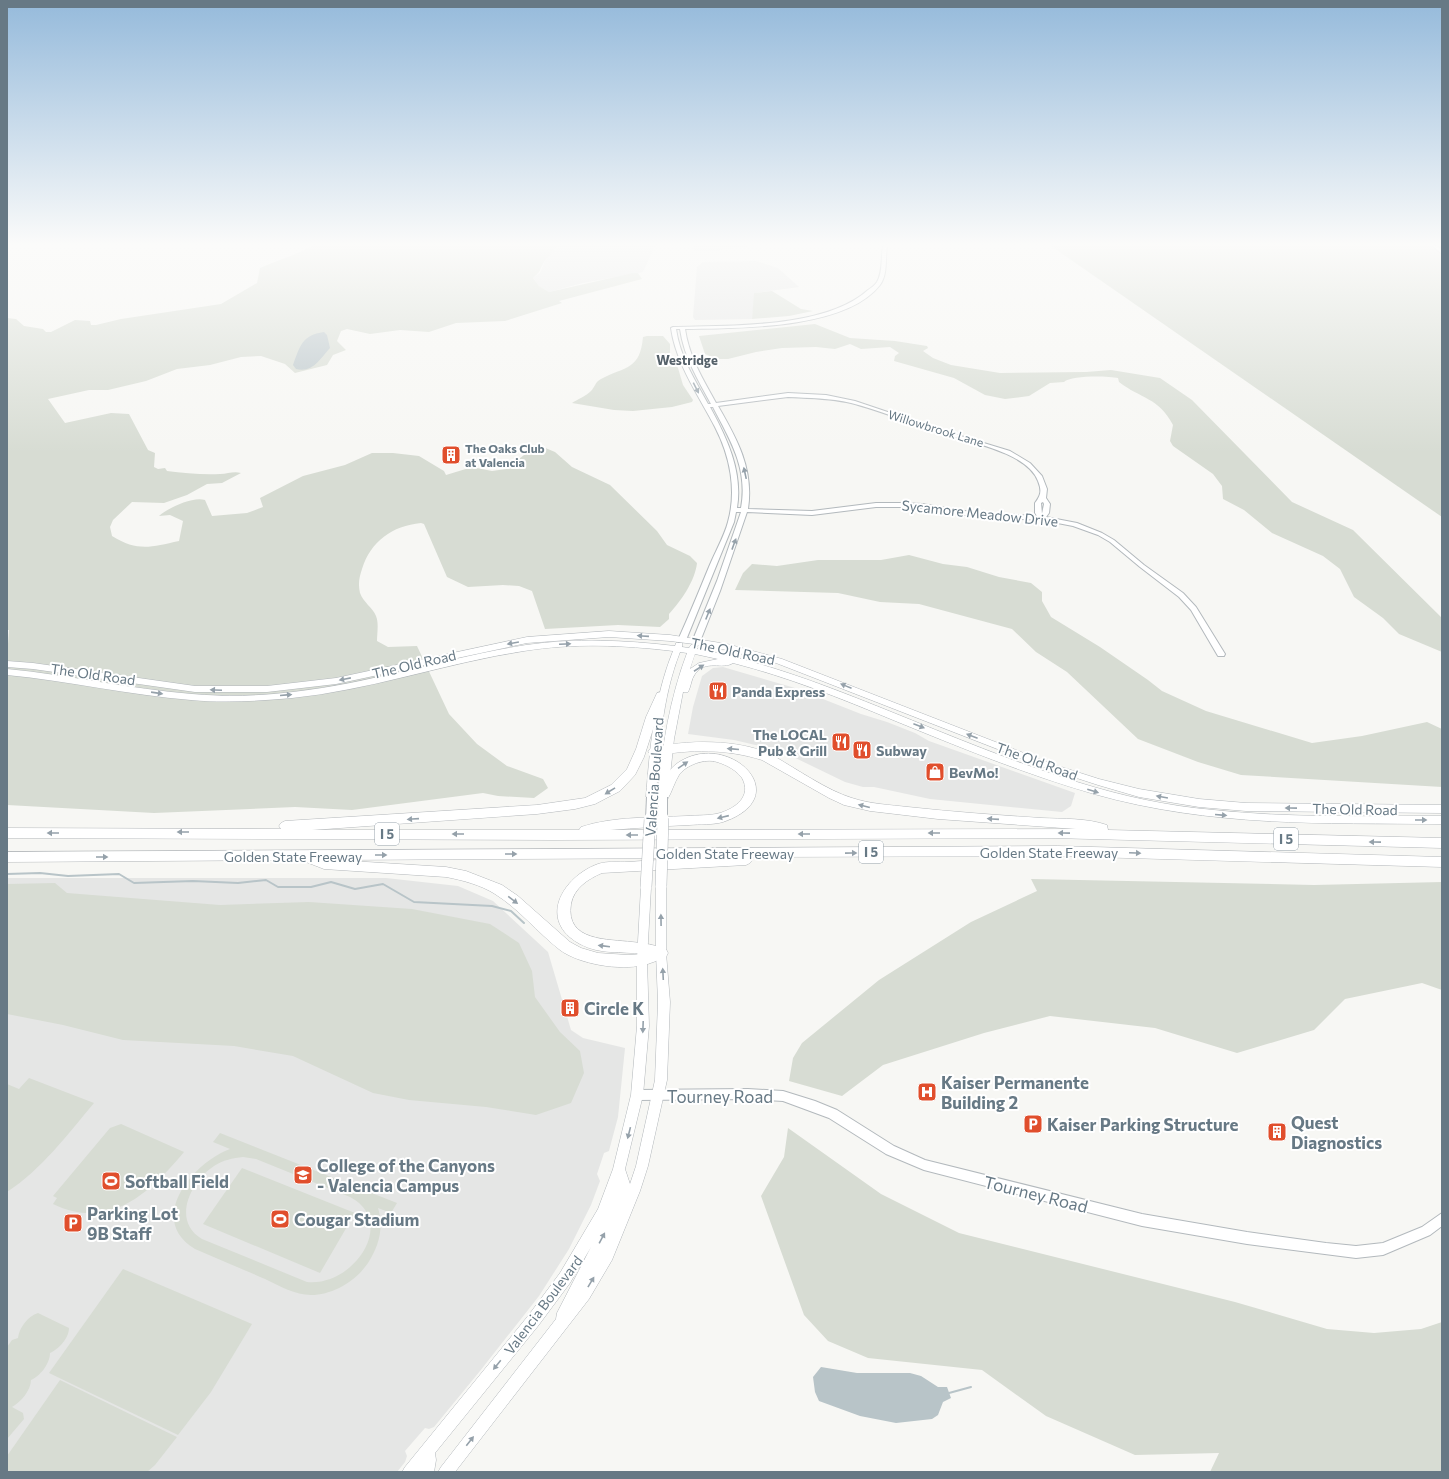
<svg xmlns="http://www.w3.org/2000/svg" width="1449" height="1479" viewBox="0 0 1449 1479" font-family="Commissioner,sans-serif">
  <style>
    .built { fill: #e5e6e5 }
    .green { fill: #d7dcd3; fill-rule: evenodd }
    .water { fill: #b8c4c8 }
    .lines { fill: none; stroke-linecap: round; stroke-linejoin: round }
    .stream { stroke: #b8c4c8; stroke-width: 2 }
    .secondary-casing { stroke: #b3b9bd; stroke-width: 2 }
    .primary-casing { stroke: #b2b7bb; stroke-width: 1 }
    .highway-casing { stroke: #b4b8bb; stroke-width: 1 }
    .secondary { fill: #fff; fill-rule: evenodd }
    .primary { fill: #fff; fill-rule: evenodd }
    .highway { fill: #fff; fill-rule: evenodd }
    .primary-bridge-far1-casing { stroke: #b2b7bb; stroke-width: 10; stroke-linecap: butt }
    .primary-bridge-casing { stroke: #b2b7bb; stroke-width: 12; stroke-linecap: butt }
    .primary-bridge-far1 { stroke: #fff; stroke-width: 8 }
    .primary-bridge { stroke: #fff; stroke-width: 11 }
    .oneway { fill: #95a1aa }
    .labels { text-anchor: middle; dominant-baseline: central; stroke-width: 4; stroke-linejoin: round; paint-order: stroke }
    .far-street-label { font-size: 12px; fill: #677985; stroke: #fff }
    .far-poi-label { font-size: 12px; font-weight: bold; fill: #677985; stroke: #fff; text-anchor: start }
    .far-quarter-label { font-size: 13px; font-weight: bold; fill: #55616a; stroke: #fff }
    .shield { fill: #fff; stroke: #95a1aa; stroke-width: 1 }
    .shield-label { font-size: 13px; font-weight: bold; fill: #677985 }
    .street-label { font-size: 14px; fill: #677985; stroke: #fff }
    .poi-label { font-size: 14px; font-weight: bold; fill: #677985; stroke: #fff; text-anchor: start }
    .near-poi-label { font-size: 17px; font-weight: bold; fill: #677985; stroke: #fff; text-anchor: start }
    .near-street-label { font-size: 17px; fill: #677985; stroke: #fff }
  </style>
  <rect width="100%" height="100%" fill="#f7f7f4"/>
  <g class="built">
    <polygon points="556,246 655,246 643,272 583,283 549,292 539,286 533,278 540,273 545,261"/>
    <polygon points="693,246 751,246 720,250 696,251"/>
    <polygon points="756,261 778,268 799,287 755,293 752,319 695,320 693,317 697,267 703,262"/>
    <polygon points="723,667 795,688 861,714 887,722 915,733 929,741 1075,793 1071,806 1062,812 930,799 874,787 863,787 845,782 781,751 734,740 688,734 693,707 702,676 713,668"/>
    <polygon points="7,878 386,878 458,886 493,901 548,952 571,1030 583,1038 625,1048 618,1117 610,1147 609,1151 604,1153 597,1174 600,1181 591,1205 569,1249 539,1296 480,1371 434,1427 429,1429 425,1428 405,1451 407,1456 405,1462 397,1472 7,1472"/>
  </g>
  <g class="green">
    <path d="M312,246H556C554,253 548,256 544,262C538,272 543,269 533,278L539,286L549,292L633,273H638L642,279L559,301L562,303L505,321L456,323L429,332L400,330L370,334L347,329L341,331L337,341L346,350L333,355L327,365L295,373L285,364L261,356L241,357L210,365L177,369L146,381L108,390H89L48,399L65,423L111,413L129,414L148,450L155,453L154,467L158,469L165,468L167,471C184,473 203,475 220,474C228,474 233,471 241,473L222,483L207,484L187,495L164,503L132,502L113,520L110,527L112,536C138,552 151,547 179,541L183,521L170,515L159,516C168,508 193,496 205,500L212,516L247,513L263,507L260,498L303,476L345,465L372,453H393L419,456L444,471L446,475L469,468H477L492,471L506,469L533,448L543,447L555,452L572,467L610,485L657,531L667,545L690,556L697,563C695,581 681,601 669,614V619L660,627L618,625L545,629L532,591L519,586L503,585L468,587L447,577L424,524L421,523C392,526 371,541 362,569C359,578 358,584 360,593C363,602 373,608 376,616C379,623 377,634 377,641L388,647L417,646L449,714L477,744L507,766L543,779L548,788L534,798L498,796L483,793L352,810L295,807L154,813L7,805V657L9,630H7V318L16,319L24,326L43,329L46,332H51L75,320L90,321L91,325H96L121,319L221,304L257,283L260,268C278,260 296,255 312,246Z"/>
    <polygon points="1051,246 1442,246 1442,517"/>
    <polygon points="772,291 801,309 813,311 789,316 752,319 754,293"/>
    <path d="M815,324L850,338L895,341L927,346L928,348L923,351L933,358L951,365L1000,373L1086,372L1111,370L1160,378L1192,400L1292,502L1353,530L1442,618V652L1399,634L1383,618L1354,597L1340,569L1323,556L1272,533L1244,510L1223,499L1222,486L1213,474L1173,446L1170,441L1173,425C1158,397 1141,399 1119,382L1118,378C1108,376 1071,375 1064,382L1050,383L1029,396L1005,399L985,395L954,378L894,361L895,356L899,353L890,347L861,349L850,344L835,349L816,347L782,348L756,352L728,359H717L705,354L699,336Z"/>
    <path d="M647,336H663L670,344V358L678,368L683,385L693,400L692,402L672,407L633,411L614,410L572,403C578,399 586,396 591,391C595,387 595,382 601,379C626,366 640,370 643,337Z"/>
    <polygon points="909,555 943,564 967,567 999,577 1031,583 1042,592 1042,601 1051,617 1100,647 1148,680 1162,691 1206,711 1312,743 1362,736 1427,722 1442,729 1442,787 1241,775 1198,762 1138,739 1067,672 1036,652 1012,629 919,604 880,602 838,593 735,590 743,573 752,564 777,566 818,560 881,560"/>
    <polygon points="1031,879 1314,885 1442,882 1442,990 1422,983 1345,999 1314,1030 1237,1053 1155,1028 1050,1016 984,1033 883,1065 842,1096 789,1081 793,1058 802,1043 879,980 971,922 1037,891"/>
    <polygon points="55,883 67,893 220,905 309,902 412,909 490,924 519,943 532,971 535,997 560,1032 580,1051 584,1073 571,1103 536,1115 486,1107 409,1100 373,1093 293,1056 234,1046 123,1040 63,1025 7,1014 7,884"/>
    <path d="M29,1078L94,1103C67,1135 42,1169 7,1192V1084L19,1089Z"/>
    <path d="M121,1124L184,1152C149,1194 109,1231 53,1204L57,1198L53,1196L110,1128Z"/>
    <polygon points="788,1128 881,1194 959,1233 1235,1302 1327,1329 1374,1333 1421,1329 1442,1322 1442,1472 1210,1472 1219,1453 1135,1455 1046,1416 982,1370 868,1358 828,1341 804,1315 761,1196 784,1157"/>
    <path d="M220,1133L397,1203L391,1213L378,1208C384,1228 379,1246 368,1263C356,1281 333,1295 311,1295C295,1295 280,1286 265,1279C242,1269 218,1259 195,1249C146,1220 192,1163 230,1149L213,1142ZM243,1157L256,1159L350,1197C398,1222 353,1287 307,1282L202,1239C171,1221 191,1181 214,1166C223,1160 233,1158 243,1157Z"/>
    <polygon points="242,1168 355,1213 320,1273 203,1224"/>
    <polygon points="123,1269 252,1324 211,1392 178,1435 49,1373"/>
    <path d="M38,1313L69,1328C69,1338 59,1349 50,1353C50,1364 40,1376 31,1380C31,1390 21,1402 12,1407L23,1413L24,1419L7,1439V1347L12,1340L18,1338C19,1328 28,1316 38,1313Z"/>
    <polygon points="60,1380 177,1437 155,1465 147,1472 7,1472 7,1456"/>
  </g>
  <g class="water">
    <path d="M324,332L327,335L330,348C320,359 313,373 296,369L293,365C300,346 302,335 324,332Z"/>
    <polygon points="821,1367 857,1373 910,1373 921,1376 938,1387 947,1387 951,1398 943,1402 938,1415 932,1419 896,1423 860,1416 819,1401 815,1392 813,1377"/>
  </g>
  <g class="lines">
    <g class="stream">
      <polyline points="7,874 40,873 68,876 119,874 134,883 193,881 238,883 266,880 278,887 311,887 331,882 355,889 383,884 414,902 492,906 511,911 524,923"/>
      <polyline points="949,1393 971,1387"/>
    </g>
    <defs>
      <g id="secondary">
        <path d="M883,246H887C885,258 888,274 880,285C845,330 737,328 685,329C689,357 703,379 716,403L788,393L826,395L855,401L941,430L1010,451L1030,463L1042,476L1047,489L1046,498L1050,504L1049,513L1046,517L1077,523L1102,533L1114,540L1144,565L1183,593L1196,607L1225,654L1224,656H1218L1191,610L1179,597L1140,567L1110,542L1098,535L1073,526L1042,520L977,517L922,508L900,507H876L812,515L747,512L720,591L699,644H693L692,642L717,581L741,512H736L734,522L686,640L682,642H679L678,640C689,616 699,591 709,567C715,552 724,537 728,522C737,490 730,456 715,427C699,396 676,364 671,328L673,327C729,325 825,329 868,290C871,288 875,285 877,282C883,272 881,257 883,246ZM676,329H680C684,357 698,380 711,404H708C695,380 680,357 676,329ZM788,397C809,398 830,398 851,403C878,410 908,422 935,431C963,441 1027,451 1038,481C1042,491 1041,495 1035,503V513L1037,516L977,513L922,504L900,503H876L812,511L748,509C754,469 737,439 718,406ZM710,407H713L715,411C732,443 748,471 741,508H737C743,472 727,438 710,407ZM1043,502L1044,504L1042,514L1041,503Z"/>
        <polygon points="1433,246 1437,246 1442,250 1442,254"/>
        <polygon points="748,1089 783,1091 815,1101 837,1110 894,1146 925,1160 1142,1214 1247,1232 1326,1243 1356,1246 1383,1243 1422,1227 1442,1213 1442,1226 1430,1235 1383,1255 1356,1258 1247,1244 1142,1226 924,1170 886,1154 829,1118 783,1101 748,1099 637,1100 633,1099 632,1095 633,1091 637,1090"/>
      </g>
      <g id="primary">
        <path d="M609,631L670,635L727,644L782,659L1052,764L1099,779L1139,789L1199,799L1246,803L1442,805V813L1246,811L1199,807L1139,797L1098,785L1046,768L776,663L727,650L695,645L698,647L697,649C763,661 827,686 889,711C951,736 1013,762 1077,782C1122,796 1167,806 1214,810C1289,818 1366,816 1442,816V824C1322,823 1211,827 1094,794C1025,774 959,747 893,720C840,698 788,677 733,663C723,670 705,659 695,674C691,679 691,687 688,692H683L674,739L668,794L666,796H660L658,794C662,746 670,698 687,653L680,652C662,698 659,748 656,797L654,799H648L646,797C650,747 654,698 673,651C623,645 573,643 524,651C446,663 371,690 292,698C259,701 225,703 191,700C129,695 69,681 7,675V669C69,675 130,689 192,694C225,697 260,696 293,692C372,683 448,657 526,645C575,638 625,640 675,646L676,643H682V647L689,648L691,645L694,644L670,641L609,637L527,643L336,684L267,692H195L33,669L7,667V661L33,663L195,686H267L336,678L527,637ZM695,654L718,659L699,663L690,669Z"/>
        <polygon points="661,882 665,883 666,886 666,953 670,1002 667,1080 648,1166 640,1191 612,1260 589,1299 455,1472 438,1472 441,1467 556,1319 557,1313 591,1247 570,1283 538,1326 435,1453 436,1460 434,1472 402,1472 405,1467 528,1316 560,1273 598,1209 613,1169 631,1095 637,1026 637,960 641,887 642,884 646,883 650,884 651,887 647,960 649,1026 643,1095 625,1169 630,1184 636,1166 655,1080 658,1002 656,953 656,886 657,883"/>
      </g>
      <g id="highway">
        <path d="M661,692L666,696L656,720L644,757L635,775L620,791L595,804L575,809L537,814L312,830H579L581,827C614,816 652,818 687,816C697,815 710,816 720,813C736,808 752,796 742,778C736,770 727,765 717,762C705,758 686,765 679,775C674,783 672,792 667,800H659L657,797C663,787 666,772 675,765C725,726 800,796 723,822C713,825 700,824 689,825C663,826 636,828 610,830L1076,829L938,819L870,811L844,805L829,798L762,760C727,749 690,749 654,756L648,752L650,749C683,739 741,739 772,755C795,768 828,791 852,798C870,804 890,805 908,807C953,812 997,815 1041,818C1063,819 1087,818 1107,825L1108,830L1442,838V848L1052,838L553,840L7,838V828L281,829L279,826L281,823L285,821L537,805L585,798L611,785L627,769L636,749L646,717L657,693Z"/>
        <path d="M1058,846L1442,857V867L1058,856L751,857L752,860L750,863L746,865L602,873C588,879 574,888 571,904C565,942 609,939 632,942C644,943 655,945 666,949L668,953L666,957C658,960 650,964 643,965C620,971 579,964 560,950C537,932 519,909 495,894C481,885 462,880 446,877L324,869L306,862L304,860L7,862V852ZM699,858C675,859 652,860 628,862C619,862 607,861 598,864C562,877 537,921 580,944C600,955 621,951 643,954L628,955L598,953L581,948L570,942L518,896L502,885L466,871L446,867L335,860Z"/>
      </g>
    </defs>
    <use href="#secondary" class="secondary-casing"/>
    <use href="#primary" class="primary-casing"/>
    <use href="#highway" class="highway-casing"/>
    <use href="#secondary" class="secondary"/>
    <use href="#primary" class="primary"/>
    <use href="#highway" class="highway"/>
    <defs>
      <g id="primary-bridge-far1">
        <polyline points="650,819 651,797"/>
        <polyline points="663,819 663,797"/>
      </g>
      <g id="primary-bridge">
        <polyline points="661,886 663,818"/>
        <polyline points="646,887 650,818"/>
      </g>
    </defs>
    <use href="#primary-bridge-far1" class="primary-bridge-far1-casing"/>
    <use href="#primary-bridge" class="primary-bridge-casing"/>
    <use href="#primary-bridge-far1" class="primary-bridge-far1"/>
    <use href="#primary-bridge" class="primary-bridge"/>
  </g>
  <defs><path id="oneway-solid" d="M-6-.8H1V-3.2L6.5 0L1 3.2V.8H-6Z"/></defs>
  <g class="oneway">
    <use href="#oneway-solid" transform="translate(696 388) rotate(63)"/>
    <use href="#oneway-solid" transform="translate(745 473) rotate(-102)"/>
    <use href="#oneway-solid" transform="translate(734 544) rotate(-70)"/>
    <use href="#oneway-solid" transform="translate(708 614) rotate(-68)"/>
    <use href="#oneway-solid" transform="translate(643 636) rotate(-176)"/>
    <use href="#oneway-solid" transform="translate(513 643) rotate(170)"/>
    <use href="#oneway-solid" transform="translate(565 644) rotate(-3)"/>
    <use href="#oneway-solid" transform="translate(699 668) rotate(-33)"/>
    <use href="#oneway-solid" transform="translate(345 679) rotate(169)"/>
    <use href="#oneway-solid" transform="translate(846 686) rotate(-158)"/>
    <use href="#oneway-solid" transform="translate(216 690) rotate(-178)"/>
    <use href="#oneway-solid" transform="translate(157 693) rotate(8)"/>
    <use href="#oneway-solid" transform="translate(286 695) rotate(-5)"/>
    <use href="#oneway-solid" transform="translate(919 726) rotate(21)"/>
    <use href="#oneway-solid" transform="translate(972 736) rotate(-159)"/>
    <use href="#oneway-solid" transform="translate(733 749) rotate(-175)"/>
    <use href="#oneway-solid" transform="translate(683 765) rotate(-34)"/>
    <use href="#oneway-solid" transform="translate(610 791) rotate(148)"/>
    <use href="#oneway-solid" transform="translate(1093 791) rotate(17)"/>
    <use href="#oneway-solid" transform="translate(1162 797) rotate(-170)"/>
    <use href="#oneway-solid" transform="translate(864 806) rotate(-166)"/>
    <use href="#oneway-solid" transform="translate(1291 808) rotate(-179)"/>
    <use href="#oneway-solid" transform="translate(1221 815) rotate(5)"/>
    <use href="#oneway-solid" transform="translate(723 817) rotate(167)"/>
    <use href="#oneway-solid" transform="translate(413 819) rotate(176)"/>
    <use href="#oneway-solid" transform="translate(993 819) rotate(-176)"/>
    <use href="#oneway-solid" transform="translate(1421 820)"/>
    <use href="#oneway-solid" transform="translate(183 832) rotate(180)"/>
    <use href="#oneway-solid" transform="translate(53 833) rotate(180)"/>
    <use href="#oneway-solid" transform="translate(934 833) rotate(180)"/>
    <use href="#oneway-solid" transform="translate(1064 833) rotate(-179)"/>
    <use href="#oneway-solid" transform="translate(458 834) rotate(-180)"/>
    <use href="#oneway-solid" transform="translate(804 834) rotate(180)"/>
    <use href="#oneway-solid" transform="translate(632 835) rotate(180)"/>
    <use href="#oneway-solid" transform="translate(1375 842) rotate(-179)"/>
    <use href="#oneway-solid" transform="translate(851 853) rotate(-1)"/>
    <use href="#oneway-solid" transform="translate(1135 853) rotate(2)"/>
    <use href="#oneway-solid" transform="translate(511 854)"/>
    <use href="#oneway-solid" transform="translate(381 855)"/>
    <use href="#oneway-solid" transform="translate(102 857)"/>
    <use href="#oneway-solid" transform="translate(513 900) rotate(37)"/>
    <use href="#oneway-solid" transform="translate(661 920) rotate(-91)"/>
    <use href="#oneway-solid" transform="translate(604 946) rotate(-173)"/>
    <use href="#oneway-solid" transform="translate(663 974) rotate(-93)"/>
    <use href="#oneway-solid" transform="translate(643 1027) rotate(92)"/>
    <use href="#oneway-solid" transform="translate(629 1133) rotate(104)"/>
    <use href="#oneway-solid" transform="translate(602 1238) rotate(-62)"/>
    <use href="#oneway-solid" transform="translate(591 1282) rotate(-59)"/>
    <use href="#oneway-solid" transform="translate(497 1365) rotate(129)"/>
    <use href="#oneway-solid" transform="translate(470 1441) rotate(-52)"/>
  </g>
  <linearGradient id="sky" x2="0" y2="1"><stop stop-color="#95badb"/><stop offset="0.54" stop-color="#fbfbfa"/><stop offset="1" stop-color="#fbfbfa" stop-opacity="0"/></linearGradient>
  <rect width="1449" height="453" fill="url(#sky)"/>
  <defs>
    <symbol id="building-square" viewBox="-11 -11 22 22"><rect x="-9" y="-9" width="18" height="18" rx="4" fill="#e04e2c" stroke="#fff"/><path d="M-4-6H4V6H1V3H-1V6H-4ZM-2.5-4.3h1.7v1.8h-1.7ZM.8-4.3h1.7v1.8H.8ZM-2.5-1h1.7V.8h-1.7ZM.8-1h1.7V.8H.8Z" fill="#fff"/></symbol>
    <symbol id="restaurant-square" viewBox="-11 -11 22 22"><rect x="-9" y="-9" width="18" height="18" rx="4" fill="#e04e2c" stroke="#fff"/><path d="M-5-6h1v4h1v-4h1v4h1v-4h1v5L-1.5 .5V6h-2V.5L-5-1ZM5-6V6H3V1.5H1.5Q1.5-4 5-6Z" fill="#fff"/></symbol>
    <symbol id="shop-square" viewBox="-11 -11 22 22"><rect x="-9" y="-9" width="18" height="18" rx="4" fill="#e04e2c" stroke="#fff"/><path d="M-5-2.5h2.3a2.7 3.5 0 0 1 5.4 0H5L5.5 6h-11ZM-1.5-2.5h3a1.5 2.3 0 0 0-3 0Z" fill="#fff"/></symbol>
    <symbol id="hospital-square" viewBox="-11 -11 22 22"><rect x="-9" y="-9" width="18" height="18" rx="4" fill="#e04e2c" stroke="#fff"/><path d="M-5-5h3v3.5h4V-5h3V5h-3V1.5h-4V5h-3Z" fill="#fff"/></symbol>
    <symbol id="parking-square" viewBox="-11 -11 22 22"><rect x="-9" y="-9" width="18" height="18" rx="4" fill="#e04e2c" stroke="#fff"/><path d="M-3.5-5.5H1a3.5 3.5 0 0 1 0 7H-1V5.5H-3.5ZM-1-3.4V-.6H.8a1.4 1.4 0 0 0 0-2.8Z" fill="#fff"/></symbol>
    <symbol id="university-square" viewBox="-11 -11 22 22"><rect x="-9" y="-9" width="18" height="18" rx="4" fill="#e04e2c" stroke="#fff"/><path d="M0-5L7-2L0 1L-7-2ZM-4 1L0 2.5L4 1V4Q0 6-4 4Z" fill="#fff"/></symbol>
    <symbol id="stadium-square" viewBox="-11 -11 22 22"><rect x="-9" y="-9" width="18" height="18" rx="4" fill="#e04e2c" stroke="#fff"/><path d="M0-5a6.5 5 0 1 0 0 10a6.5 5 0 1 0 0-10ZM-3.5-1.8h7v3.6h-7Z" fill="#fff"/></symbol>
  </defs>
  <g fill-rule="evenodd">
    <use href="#building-square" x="440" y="444" width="22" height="22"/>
    <use href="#restaurant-square" x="707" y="680" width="22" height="22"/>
    <use href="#restaurant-square" x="830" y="731" width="22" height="22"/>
    <use href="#restaurant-square" x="851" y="739" width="22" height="22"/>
    <use href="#shop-square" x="924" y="761" width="22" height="22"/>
    <use href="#building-square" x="559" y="997" width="22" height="22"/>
    <use href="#hospital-square" x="916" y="1081" width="22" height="22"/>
    <use href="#parking-square" x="1022" y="1113" width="22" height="22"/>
    <use href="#building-square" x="1266" y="1121" width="22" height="22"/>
    <use href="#university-square" x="292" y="1164" width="22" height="22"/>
    <use href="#stadium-square" x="100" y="1170" width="22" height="22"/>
    <use href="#stadium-square" x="269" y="1208" width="22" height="22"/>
    <use href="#parking-square" x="62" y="1212" width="22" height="22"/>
  </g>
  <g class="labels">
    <g class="far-street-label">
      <text transform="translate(936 428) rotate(17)">Willowbrook Lane</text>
    </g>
    <g class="far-poi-label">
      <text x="465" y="448">The Oaks Club<tspan x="465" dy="14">at Valencia</tspan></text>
    </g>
    <g class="far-quarter-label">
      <text x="687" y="360">Westridge</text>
    </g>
    <g class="shield">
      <rect x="375" y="823" width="24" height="22" rx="3"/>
      <rect x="1274" y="828" width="24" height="22" rx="3"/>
      <rect x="859" y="841" width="24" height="22" rx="3"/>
    </g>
    <g class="shield-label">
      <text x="387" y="834">I 5</text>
      <text x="1286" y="839">I 5</text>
      <text x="871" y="852">I 5</text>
    </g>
    <g class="street-label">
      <text transform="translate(980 513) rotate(6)">Sycamore Meadow Drive</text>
      <text transform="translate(733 651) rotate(12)">The Old Road</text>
      <text transform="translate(414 664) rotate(-13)">The Old Road</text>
      <text transform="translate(93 674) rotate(8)">The Old Road</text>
      <text transform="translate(1037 761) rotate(20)">The Old Road</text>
      <text transform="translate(654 777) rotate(-86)">Valencia Boulevard</text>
      <text transform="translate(1355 809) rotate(1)">The Old Road</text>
      <text x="1049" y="852">Golden State Freeway</text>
      <text x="725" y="853">Golden State Freeway</text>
      <text x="293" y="856">Golden State Freeway</text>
      <text transform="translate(543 1305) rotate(-53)">Valencia Boulevard</text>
    </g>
    <g class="poi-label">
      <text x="732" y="691">Panda Express</text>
      <text x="827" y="734" text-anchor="end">The LOCAL<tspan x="827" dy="16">Pub &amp; Grill</tspan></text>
      <text x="876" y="750">Subway</text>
      <text x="949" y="772">BevMo!</text>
    </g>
    <g class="near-poi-label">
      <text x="584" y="1008">Circle K</text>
      <text x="941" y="1082">Kaiser Permanente<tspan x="941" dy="20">Building 2</tspan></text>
      <text x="1291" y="1122">Quest<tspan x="1291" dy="20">Diagnostics</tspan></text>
      <text x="1047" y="1124">Kaiser Parking Structure</text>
      <text x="317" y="1165">College of the Canyons<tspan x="317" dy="20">- Valencia Campus</tspan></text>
      <text x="125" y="1181">Softball Field</text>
      <text x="87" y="1213">Parking Lot<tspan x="87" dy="20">9B Staff</tspan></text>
      <text x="294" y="1219">Cougar Stadium</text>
    </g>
    <g class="near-street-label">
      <text x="720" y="1096">Tourney Road</text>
      <text transform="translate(1036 1194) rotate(14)">Tourney Road</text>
    </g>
  </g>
  <rect width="1449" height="1479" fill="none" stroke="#677985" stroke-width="16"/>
</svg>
